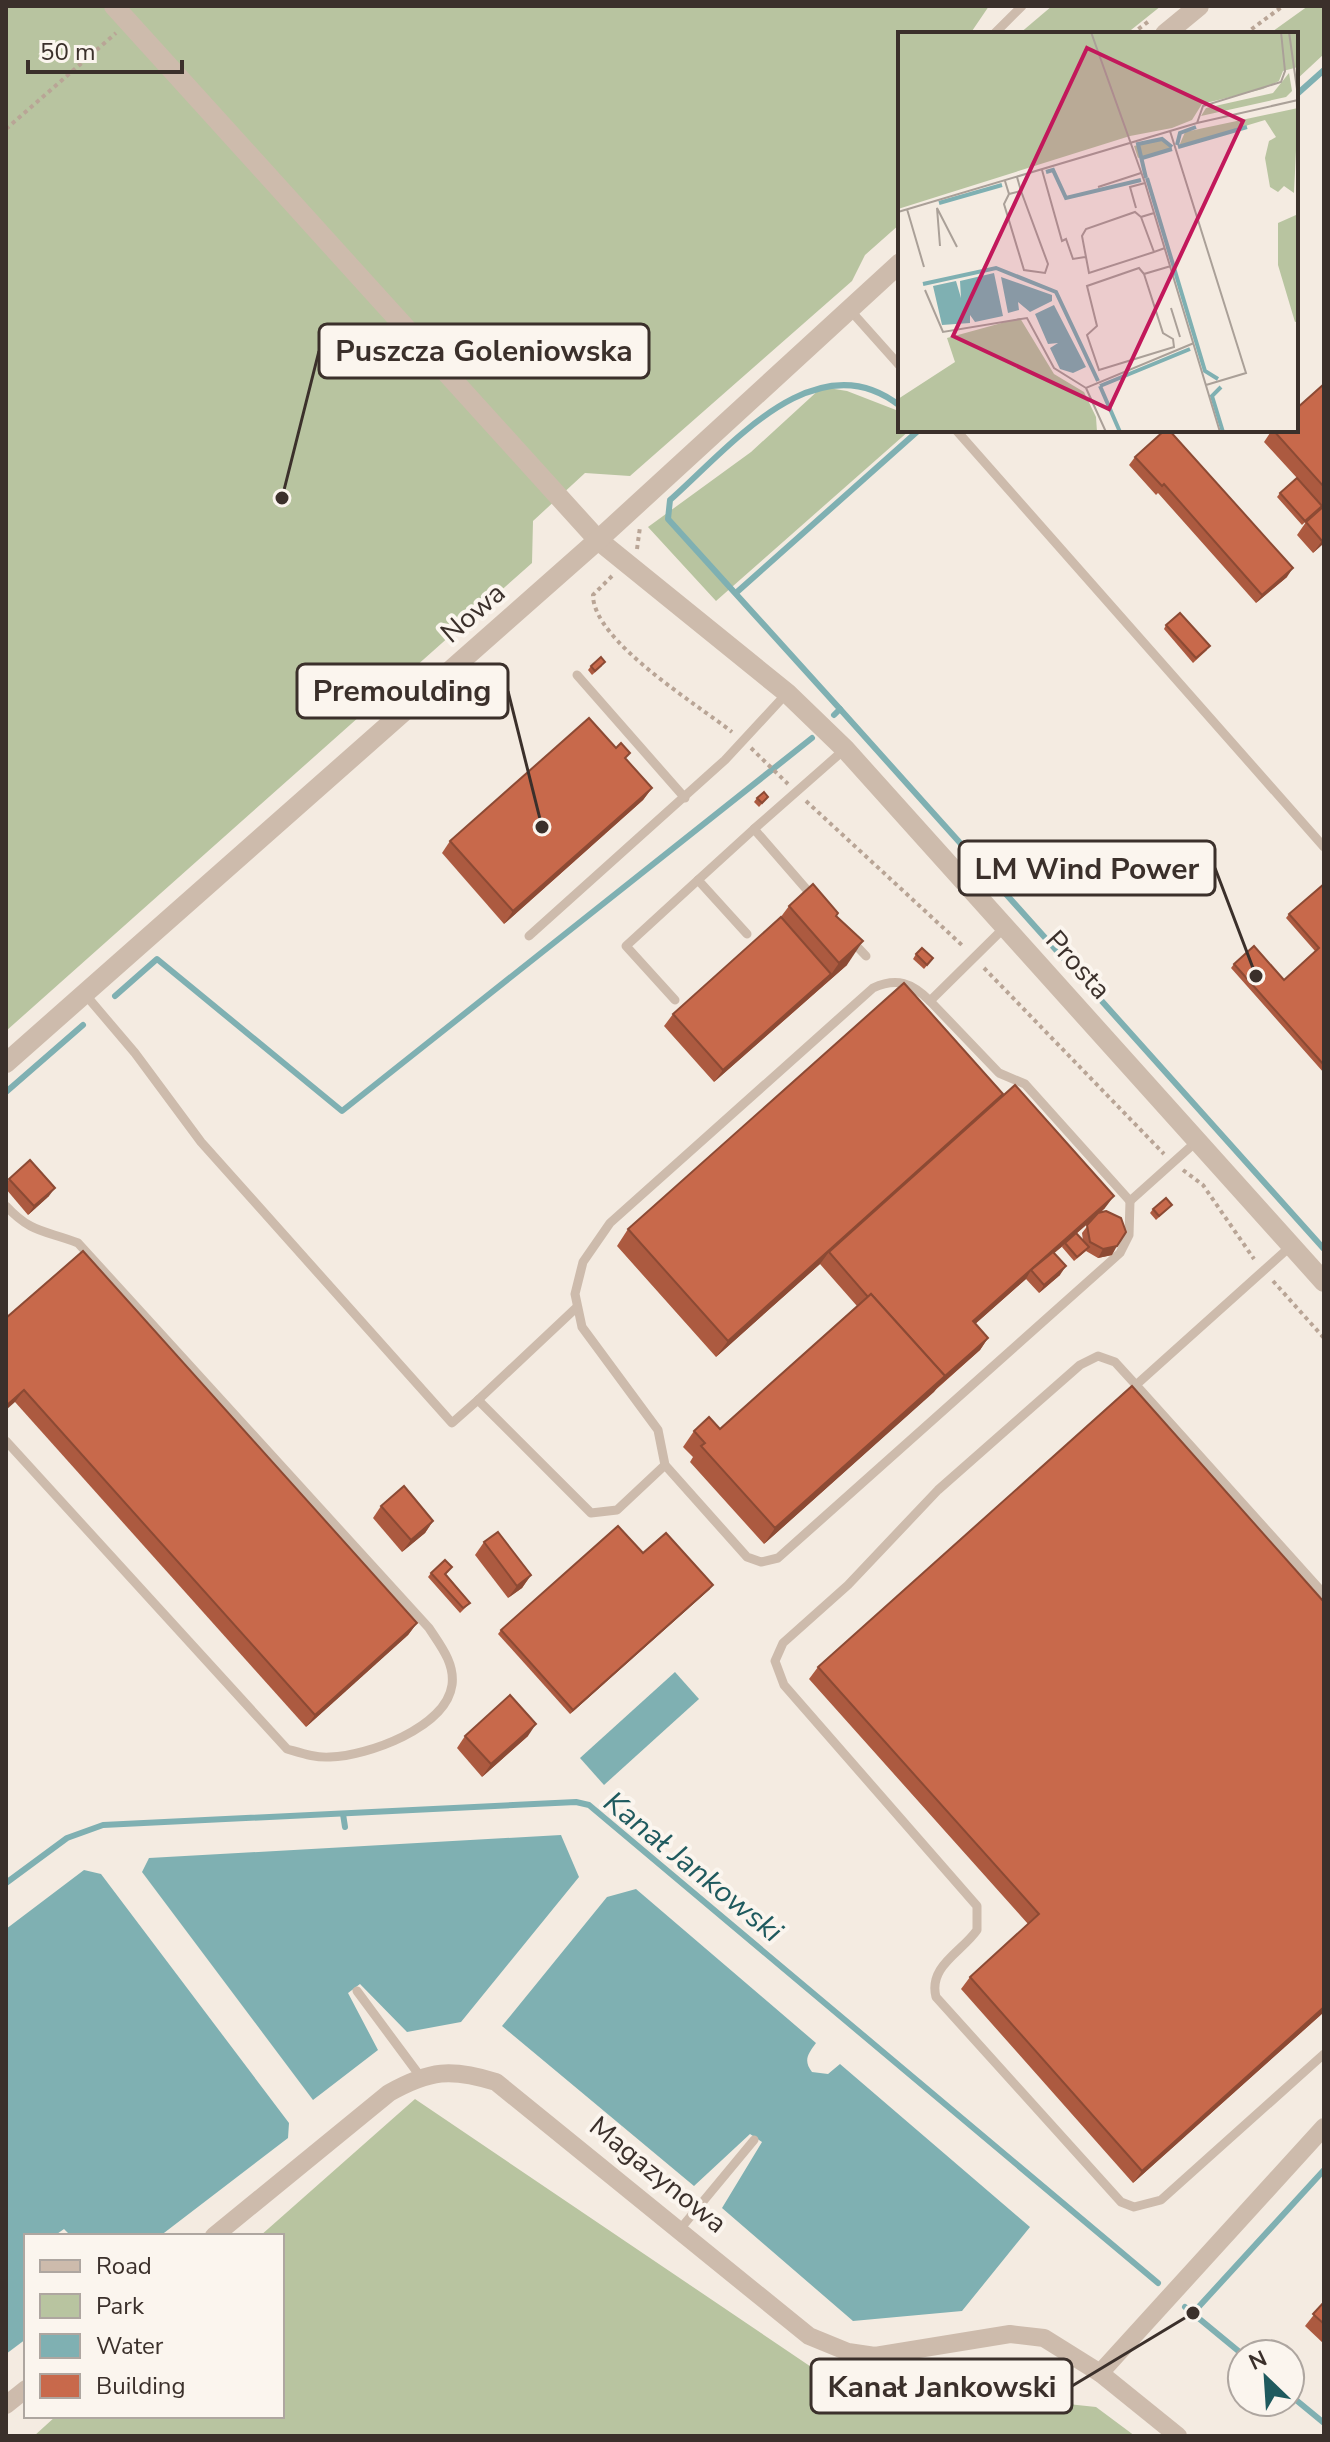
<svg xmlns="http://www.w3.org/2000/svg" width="1330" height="2442" viewBox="0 0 1330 2442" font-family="'Nunito Sans',sans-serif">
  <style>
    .green { fill: #b8c4a0 }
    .water { fill: #7fb0b2 }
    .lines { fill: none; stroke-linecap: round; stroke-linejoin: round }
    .stream { stroke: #7fb0b2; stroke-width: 6 }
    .path { stroke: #b9a596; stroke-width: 4; stroke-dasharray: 4 4; stroke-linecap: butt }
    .service { stroke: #cdbbac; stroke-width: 9 }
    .minor { stroke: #cdbbac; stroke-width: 18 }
    .tertiary { stroke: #cdbbac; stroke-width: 20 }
    .wall { fill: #ac5a40; fill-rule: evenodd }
    .shaded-wall { fill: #8c4a34 }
    .building { fill: #c8694b; stroke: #8c4a34; stroke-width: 2 }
    .labels { text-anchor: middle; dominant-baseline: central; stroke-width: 8; stroke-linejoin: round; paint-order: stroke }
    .street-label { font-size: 28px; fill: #3b302b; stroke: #fbf5ee }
    .water-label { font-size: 30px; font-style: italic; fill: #1f5a5e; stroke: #fbf5ee }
    .inset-river { fill: none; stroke: #7fb0b2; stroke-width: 4 }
    .inset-road { fill: none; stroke: #aaa098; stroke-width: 2 }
    .view { fill: #c2185b; fill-opacity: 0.15; stroke: #c2185b; stroke-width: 4 }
    .inset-edge { fill: none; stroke: #3b302b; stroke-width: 4 }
    .leader { fill: none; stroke: #3b302b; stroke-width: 3 }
    .callout-dot { fill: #3b302b; stroke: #fbf5ee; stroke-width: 3 }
    .callout { fill: #fbf5ee; stroke: #3b302b; stroke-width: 3 }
    .callout-label { font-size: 30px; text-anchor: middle; font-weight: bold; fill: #3b302b }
  </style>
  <rect width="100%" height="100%" fill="#f4ebe1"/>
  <g class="green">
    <polygon points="6,6 989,6 970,34 900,34 900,224 865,255 852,281 630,476 585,473 533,521 532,563 6,1031"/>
    <polygon points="1052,6 1161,6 1126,34 1019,34"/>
    <polygon points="1308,6 1324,6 1324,54 1296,80 1296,34 1269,34"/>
    <polygon points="822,387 847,391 896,410 900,412 900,430 910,430 716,601 648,527 751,452"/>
    <polygon points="415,2099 829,2379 1096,2407 1135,2436 34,2436 56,2416 282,2416 282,2236 260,2236"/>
  </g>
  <g class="water">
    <polygon points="675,1672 699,1699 604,1785 580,1758"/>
    <polygon points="561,1835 579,1877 461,2022 407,2032 360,1984 348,1993 378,2050 313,2100 142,1872 149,1858"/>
    <polygon points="84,1870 101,1874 289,2123 288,2138 160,2236 71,2236 64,2229 54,2236 26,2236 26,2339 6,2354 6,1929"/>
    <path d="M636,1889L816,2043C808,2054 803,2060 812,2072L828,2074L840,2064L1030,2227L962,2311L853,2321L722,2208L762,2142L750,2134L694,2186L502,2026L607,1897Z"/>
  </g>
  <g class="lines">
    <g class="stream">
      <polyline points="1296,95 1324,70"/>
      <polyline points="737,592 919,430"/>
      <polyline points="840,709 1324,1249"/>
      <path d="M834,715L840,709L668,519L670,500C728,449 816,339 900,406"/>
      <polyline points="115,996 157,959 342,1111 812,738"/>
      <polyline points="6,1092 83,1025"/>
      <polyline points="343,1814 345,1827"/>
      <polyline points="6,1883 67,1838 103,1825 576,1802 589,1805 1158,2283"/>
      <polyline points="1185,2307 1242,2354"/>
      <polyline points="1193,2313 1324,2170"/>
      <polyline points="1290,2395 1324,2423"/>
    </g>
    <g class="path">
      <polyline points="1132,34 1149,21"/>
      <polyline points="1245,34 1283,6"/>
      <polyline points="6,129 116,33"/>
      <polyline points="637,549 640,527"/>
      <path d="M612,576L593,595C593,641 697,704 732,732"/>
      <polyline points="751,748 788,784"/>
      <polyline points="806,801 964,947"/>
      <polyline points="984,968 1164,1154"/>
      <polyline points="1183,1170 1203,1185 1254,1259"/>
      <polyline points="1273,1281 1324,1338"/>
    </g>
    <g class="service">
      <polyline points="994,34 1022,6"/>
      <polyline points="850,310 900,366"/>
      <polyline points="956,430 1324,847"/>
      <polyline points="577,675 685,798"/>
      <polyline points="814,898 754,829 845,749"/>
      <polyline points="1006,926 930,1001 999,1073 1025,1084 1130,1201 1197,1141"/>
      <polyline points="747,934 698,880 754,829"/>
      <polyline points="529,936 725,760 787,693"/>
      <polyline points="850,939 866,956"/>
      <polyline points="84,993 135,1053 201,1142 452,1423 478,1400 591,1513 617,1510 665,1465"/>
      <polyline points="675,1000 626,946 698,880"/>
      <path d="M930,1001C912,983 897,977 873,988L610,1223L583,1262L575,1294L582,1327L658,1430L665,1465L747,1557L761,1562L778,1558L1120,1253L1129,1235L1130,1201"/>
      <path d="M6,1206C32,1234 45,1230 78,1243L429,1628C440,1645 455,1663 452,1685C446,1728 367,1756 330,1757C315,1758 301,1753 287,1749L6,1441"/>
      <polyline points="1292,1245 1136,1385 1324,1594"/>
      <path d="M1136,1385L1115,1362L1098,1356L1080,1365L938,1490L848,1585L783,1643L775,1661L784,1685L977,1906V1930C962,1952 928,1966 936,1997L1121,2202L1134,2207L1161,2200L1324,2054"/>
      <polyline points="478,1400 577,1307"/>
      <polyline points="357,1991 420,2076"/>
      <polyline points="681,2228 754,2140"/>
    </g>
    <g class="minor">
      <path d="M214,2236L389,2093C430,2070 451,2068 496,2082L809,2336L848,2352L875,2356L1010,2334L1044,2338L1100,2373L1324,2127"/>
      <polyline points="1100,2373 1178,2436"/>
      <polyline points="6,2405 26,2389"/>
    </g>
    <g class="tertiary">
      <polyline points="114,6 598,540 787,693 845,749 1324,1282"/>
      <polyline points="1165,34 1199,6"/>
      <polyline points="6,1063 598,540 900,263"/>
    </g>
  </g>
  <g class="wall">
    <polygon points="1324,384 1324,543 1313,553 1297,535 1306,522 1323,507 1322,506 1302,525 1277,497 1280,493 1297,478 1264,442 1272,430 1296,430"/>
    <polygon points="1135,457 1287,577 1256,603 1158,493 1156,495 1129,465"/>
    <polygon points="1166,625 1207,650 1193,663 1164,629"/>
    <polygon points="591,666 602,666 592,675 588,670"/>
    <polygon points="626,759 652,788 643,800 504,924 442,853 450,841"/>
    <polygon points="768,797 759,807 754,802 757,798"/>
    <polygon points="1324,884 1324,1073 1231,968 1234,964 1284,980 1315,951 1286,918 1289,914"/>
    <polygon points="789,906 836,916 847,965 714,1082 664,1026 673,1014 780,918"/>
    <polygon points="916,954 933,958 924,969 913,959"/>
    <path d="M1000,1099L1105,1208L1101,1212L1112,1255L1098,1258L1086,1251L1074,1261L1062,1247L1063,1246L1054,1253L1060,1275L1039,1293L1026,1279L975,1324L988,1338L980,1350L764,1544L690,1462L693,1457L683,1447L694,1431L720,1429L857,1306L820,1264L716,1357L617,1246L628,1229ZM1092,1220L1082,1233L1083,1241L1076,1234Z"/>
    <polygon points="9,1179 49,1196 28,1215 6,1189 6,1184"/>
    <polygon points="1172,1205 1156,1220 1150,1213 1153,1209"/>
    <polygon points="6,1318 417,1623 408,1635 306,1727 15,1402"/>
    <polygon points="381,1506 433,1521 425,1533 402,1552 373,1518"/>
    <polygon points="484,1542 531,1575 522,1588 508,1598 475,1555"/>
    <polygon points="643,1553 710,1589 570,1714 498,1634 501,1630"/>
    <polygon points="449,1571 446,1574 470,1603 460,1613 428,1577 431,1573"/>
    <polygon points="1324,1602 1324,2012 1133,2183 961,1989 970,1977 1028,1924 809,1679 818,1667"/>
    <polygon points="465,1736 528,1736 482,1777 457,1748"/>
    <polygon points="1324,2302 1324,2344 1305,2326"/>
  </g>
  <g class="shaded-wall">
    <polygon points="1324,538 1324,543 1313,553 1322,541"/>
    <polygon points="1293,568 1287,577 1256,603 1262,595"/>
    <polygon points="652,788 643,800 504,924 513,911"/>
    <polygon points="863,941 847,965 823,986 839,963"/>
    <polygon points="831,974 823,986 714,1082 723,1070"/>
    <polygon points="1003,1094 992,1110 829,1252 820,1264 716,1357 728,1341"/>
    <polygon points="55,1188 49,1196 28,1215 34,1206"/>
    <polygon points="1114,1196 1105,1208 1033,1272 1031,1270 1026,1279 965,1333 973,1321"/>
    <polygon points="1117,1246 1112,1255 1098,1258 1103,1249"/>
    <polygon points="1066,1266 1060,1275 1039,1293 1044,1285"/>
    <polygon points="988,1338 980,1350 937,1388 934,1392 764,1544 775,1528"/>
    <polygon points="24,1390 15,1402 6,1410 6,1406"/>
    <polygon points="433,1521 425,1533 402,1552 411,1540"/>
    <polygon points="531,1575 522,1588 508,1598 517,1586"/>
    <polygon points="713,1585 710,1589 570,1714 573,1710"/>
    <polygon points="417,1623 408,1635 306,1727 315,1715"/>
    <polygon points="536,1724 528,1736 482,1777 491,1764"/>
    <polygon points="1324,2007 1324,2012 1133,2183 1142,2171"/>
  </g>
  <g class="building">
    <polygon points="1324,384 1324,487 1273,430 1296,430 1296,409"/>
    <polygon points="1165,430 1169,430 1293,568 1262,595 1164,484 1162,486 1135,457"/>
    <polygon points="1297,478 1322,506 1305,521 1280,493"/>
    <polygon points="1324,506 1324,538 1322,541 1306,522"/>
    <polygon points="1180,613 1210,646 1196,658 1166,625"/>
    <polygon points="601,657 605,662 595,671 591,666"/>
    <polygon points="589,718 616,748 621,743 630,753 625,758 652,788 513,911 450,841"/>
    <polygon points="764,792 768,797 762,803 757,798"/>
    <polygon points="813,884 838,913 836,916 863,941 839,963 789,906"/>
    <polygon points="1324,884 1324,1065 1234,964 1254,946 1284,980 1319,948 1289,914"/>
    <polygon points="781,917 831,974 723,1070 673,1014"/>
    <polygon points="922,948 933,958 927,965 916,954"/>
    <polygon points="904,983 1003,1094 728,1341 628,1229"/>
    <polygon points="1015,1085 1114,1196 973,1321 988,1338 945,1376 871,1294 868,1297 829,1252"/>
    <polygon points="30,1160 55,1188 34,1206 9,1179"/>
    <polygon points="1166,1198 1172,1205 1159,1216 1153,1209"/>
    <polygon points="1106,1211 1121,1218 1126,1232 1117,1246 1103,1249 1090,1242 1087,1225 1098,1213"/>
    <polygon points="1076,1233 1089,1247 1077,1257 1065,1243"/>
    <polygon points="83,1251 417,1623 315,1715 24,1390 6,1406 6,1318"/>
    <polygon points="1053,1252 1066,1266 1044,1285 1031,1270"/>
    <polygon points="871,1294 945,1376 775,1528 701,1446 705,1443 694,1431 709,1417 720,1429"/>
    <polygon points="1132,1386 1324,1602 1324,2007 1142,2171 970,1977 1039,1914 818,1667"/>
    <polygon points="404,1486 433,1521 411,1540 381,1506"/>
    <polygon points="618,1526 643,1553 666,1533 713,1585 573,1710 501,1630"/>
    <polygon points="498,1532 531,1575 517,1586 484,1542"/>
    <polygon points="445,1560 452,1567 445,1574 470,1603 463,1608 431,1573"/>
    <polygon points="510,1695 536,1724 491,1764 465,1736"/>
    <polygon points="1324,2302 1324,2324 1313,2314"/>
  </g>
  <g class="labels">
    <g class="street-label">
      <text transform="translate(473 613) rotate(-41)">Nowa</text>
      <text transform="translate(1078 965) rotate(48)">Prosta</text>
      <text transform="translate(658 2175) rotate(39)">Magazynowa</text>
    </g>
    <g class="water-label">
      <text transform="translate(693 1867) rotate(39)">Kanał Jankowski</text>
    </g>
  </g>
  <g transform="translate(898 32)">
    <rect width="400" height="400" fill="#f4ebe1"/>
    <path d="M0,0H400V35L385,39L381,49L365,57L304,72L294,88L274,96L232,104L0,177ZM391,41L394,59L388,65L303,84L308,76L375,61ZM400,76L396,161L386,154L380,160L372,155L367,126L371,109L378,105L367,88L281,114L287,100ZM264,107L274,116L240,126L236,114ZM400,174V289L397,290L380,233V191L398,183ZM122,286L156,342L186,360L198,385L199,400H0V367L57,330L49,306Z" fill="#b8c4a0"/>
    <path d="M96,241L105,284L77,290L72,283V291L44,293L35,254L58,249L63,266L62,249ZM103,245L154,263V269L132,280L120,270L121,278L110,281ZM156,273L188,335L175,341L162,337L152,316L160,311L150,312L137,282Z" fill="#7fb0b2"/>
    <path class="inset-river" d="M279,113L282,101L298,95M280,115L349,95M244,126L274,117M148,140L155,138L168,166L243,148M248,146L240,112L264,107L274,115M249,146L307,339L320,347M41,171L104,153M25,252L98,236L158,260L200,349M202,354L292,317M202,354L222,400M323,355L314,364L325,400"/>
    <path class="inset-road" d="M193,0L247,151L322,400M391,0L400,64M299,91L305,74L383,50L387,39L383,0M272,99L348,341L308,353M144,138L164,209L168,207L175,227L187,225M107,149L111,162L123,159L119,145M200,155L243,141M111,162L106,172L126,238L147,241L150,232L123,159M238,176L232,155L247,151M9,177L26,235M0,180L299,91L400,68M256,181L243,185L256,220L267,216M243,185L237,180L188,197L184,204L191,241L256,220M42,214L39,176L59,215M246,242L241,236L189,254L199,294L189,303L201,338L276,315L275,307L265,301L246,242L273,234M27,258L45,300L129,286L156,336L188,356L296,311M273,276L282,305M188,356L208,400"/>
    <path class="view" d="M189,16L345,89L211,377L55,304Z"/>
    <rect width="400" height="400" class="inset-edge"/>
  </g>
  <path class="leader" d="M282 498L319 351M542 827L508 691M1256 976L1215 868M1193 2313L1072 2386"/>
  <g class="callout-dot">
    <circle cx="282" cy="498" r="8"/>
    <circle cx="542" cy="827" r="8"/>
    <circle cx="1256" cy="976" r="8"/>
    <circle cx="1193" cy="2313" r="8"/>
  </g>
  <g class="callout">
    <rect x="319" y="324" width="330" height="54" rx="8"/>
    <rect x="297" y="664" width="211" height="54" rx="8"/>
    <rect x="959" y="841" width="256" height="54" rx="8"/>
    <rect x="811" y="2359" width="261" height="54" rx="8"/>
  </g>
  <g class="callout-label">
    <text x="484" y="361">Puszcza Goleniowska</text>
    <text x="402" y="701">Premoulding</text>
    <text x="1087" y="879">LM Wind Power</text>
    <text x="942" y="2397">Kanał Jankowski</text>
  </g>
  <rect width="1330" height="2442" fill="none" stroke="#3b302b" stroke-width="16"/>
  <rect x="24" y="2234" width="260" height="184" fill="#fbf5ee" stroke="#aea6a0" stroke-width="2"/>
  <rect x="40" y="2260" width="40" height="12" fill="#cdbbac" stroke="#aea6a0" stroke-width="2"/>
  <text x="96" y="2274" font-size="24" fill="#3b302b">Road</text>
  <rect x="40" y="2294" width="40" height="24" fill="#b8c4a0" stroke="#aea6a0" stroke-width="2"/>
  <text x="96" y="2314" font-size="24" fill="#3b302b">Park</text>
  <rect x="40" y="2334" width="40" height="24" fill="#7fb0b2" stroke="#aea6a0" stroke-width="2"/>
  <text x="96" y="2354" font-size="24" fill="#3b302b">Water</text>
  <rect x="40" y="2374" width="40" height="24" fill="#c8694b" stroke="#aea6a0" stroke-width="2"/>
  <text x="96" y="2394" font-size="24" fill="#3b302b">Building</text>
  <g transform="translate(1266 2378) rotate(335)"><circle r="38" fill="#fbf5ee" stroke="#aea6a0" stroke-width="2"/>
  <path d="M0-6L14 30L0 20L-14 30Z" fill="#1f5a5e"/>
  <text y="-12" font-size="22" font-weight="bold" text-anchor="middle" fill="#3b302b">N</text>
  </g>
  <path d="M28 60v12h154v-12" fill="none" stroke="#3b302b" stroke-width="4"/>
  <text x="40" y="60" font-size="24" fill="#3b302b" stroke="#fbf5ee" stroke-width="6" paint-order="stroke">50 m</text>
</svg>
